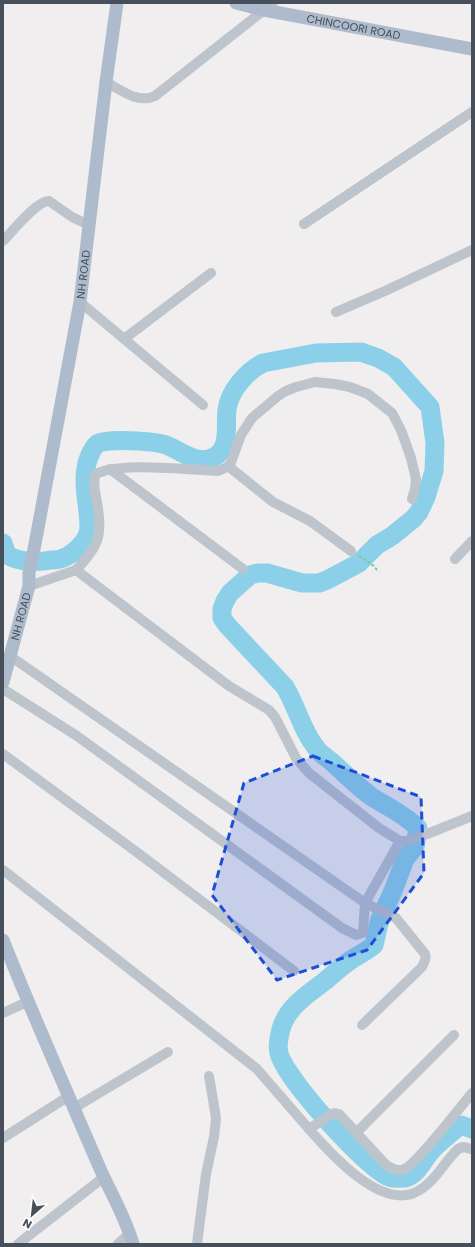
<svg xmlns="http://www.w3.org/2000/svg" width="475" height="1247" viewBox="0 0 475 1247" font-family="Poppins,sans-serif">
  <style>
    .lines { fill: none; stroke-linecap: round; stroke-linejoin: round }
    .river { stroke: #8ccfe8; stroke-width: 19 }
    .path { stroke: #77c9a6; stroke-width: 2; stroke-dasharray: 3 2; stroke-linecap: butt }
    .minor { stroke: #bdc4cc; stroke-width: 10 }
    .major { stroke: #aebbcc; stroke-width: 13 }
    .marked { fill: #1d4ed8; fill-opacity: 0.2; stroke: #1d4ed8; stroke-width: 3; stroke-dasharray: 8 5; stroke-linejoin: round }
    .labels { text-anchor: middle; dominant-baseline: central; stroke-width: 3; stroke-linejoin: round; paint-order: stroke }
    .street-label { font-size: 11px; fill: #47505a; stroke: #fff }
  </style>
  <rect width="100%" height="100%" fill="#f0eeee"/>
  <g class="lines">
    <path class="river" d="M3,543L7,555C19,562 37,563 51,560C55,560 59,560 63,558C74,554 89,540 89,527C89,504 80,480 89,457C91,453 93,447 97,444C106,438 154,441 166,445C180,450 197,466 214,457C231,448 225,425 227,410C229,391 247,371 263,363L316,353L361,352L378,358L394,367L430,407L435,443L434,471L426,497L419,512L413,519L392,536L377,545L359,563L327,580L319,583H302L267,573H258L250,575L230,593L225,601L222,609V618L227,625L285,687C297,707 302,731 317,749C321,755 328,758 333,763C346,775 358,787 372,797C388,807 404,814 418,828L415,847L405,859L393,891L380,919L374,945C367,951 358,955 351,960C342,966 333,974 325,981C308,994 287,1007 281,1029C279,1037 277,1046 279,1053C284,1077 366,1168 389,1177C393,1179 399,1178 404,1178C418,1176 424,1158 433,1149C441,1141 452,1132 461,1125L472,1129"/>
    <polyline class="path" points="359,556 374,566 377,570"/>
    <g class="minor">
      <path d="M106,82C121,90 138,104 155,96L273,3"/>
      <polyline points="304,224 472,112"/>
      <path d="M3,241C12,232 36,201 49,201L72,217L89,225"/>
      <polyline points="80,302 203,405"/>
      <polyline points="336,312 385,291 472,250"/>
      <polyline points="124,339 211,273"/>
      <polyline points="228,466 273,502 310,521 351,551"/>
      <polyline points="110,469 243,569"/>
      <polyline points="455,559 472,541"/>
      <path d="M76,570C99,546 103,535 97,502C95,493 93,484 95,475C113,461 192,470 218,471L225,468L230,465L241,435L252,418L278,396L286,391L296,387L315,382L335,384L350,387L368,394L392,413L401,430L411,458L416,479L415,489L412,499"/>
      <polyline points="29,586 76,570 229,686 269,710 275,717 296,758 309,773 379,828 400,841 406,841 427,834 472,816"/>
      <path d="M10,656L365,903L396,918L425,954C427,959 424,962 422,967L362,1025"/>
      <polyline points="3,689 77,736 342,928 356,935 363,933 365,903 400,841"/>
      <polyline points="3,754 138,853 294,971"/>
      <polyline points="3,870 257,1069 309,1129"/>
      <polyline points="3,1013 27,1002"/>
      <path d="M472,1093C461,1106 414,1168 402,1170C395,1171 390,1168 385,1164L339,1114L335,1113L332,1114L309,1129C330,1153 382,1212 418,1191C435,1182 444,1162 458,1149L463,1147L472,1149"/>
      <polyline points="74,1108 168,1052"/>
      <polyline points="356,1133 454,1035"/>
      <polyline points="3,1138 69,1096"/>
      <polyline points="18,1244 104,1177"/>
      <polyline points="118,1244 130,1233"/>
      <polyline points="197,1244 206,1174 214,1137 216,1118 209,1076"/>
    </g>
    <g class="major">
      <path id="s1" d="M236,3L264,10L472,49"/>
      <path id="s2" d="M3,682L29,586V573L35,544L80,302L106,82L117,3"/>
      <path d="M3,940C33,1016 66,1089 98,1164C109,1190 125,1216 133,1244"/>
    </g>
  </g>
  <path class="marked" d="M313,756L421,797L424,873L367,950L277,980L212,895L244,783Z"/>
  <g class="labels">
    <g class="street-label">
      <text stroke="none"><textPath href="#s1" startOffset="120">CHINCOORI ROAD</textPath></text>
      <text stroke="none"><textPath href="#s2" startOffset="416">NH ROAD</textPath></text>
      <text stroke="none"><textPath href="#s2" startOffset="68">NH ROAD</textPath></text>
    </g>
  </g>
  <rect width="475" height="1247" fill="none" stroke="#47505a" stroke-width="8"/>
  <g transform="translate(32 1215) rotate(208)" stroke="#ffffff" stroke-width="3" paint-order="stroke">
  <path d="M0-3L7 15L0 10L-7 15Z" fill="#47505a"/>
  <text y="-6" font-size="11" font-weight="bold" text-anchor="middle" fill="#47505a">N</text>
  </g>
</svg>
